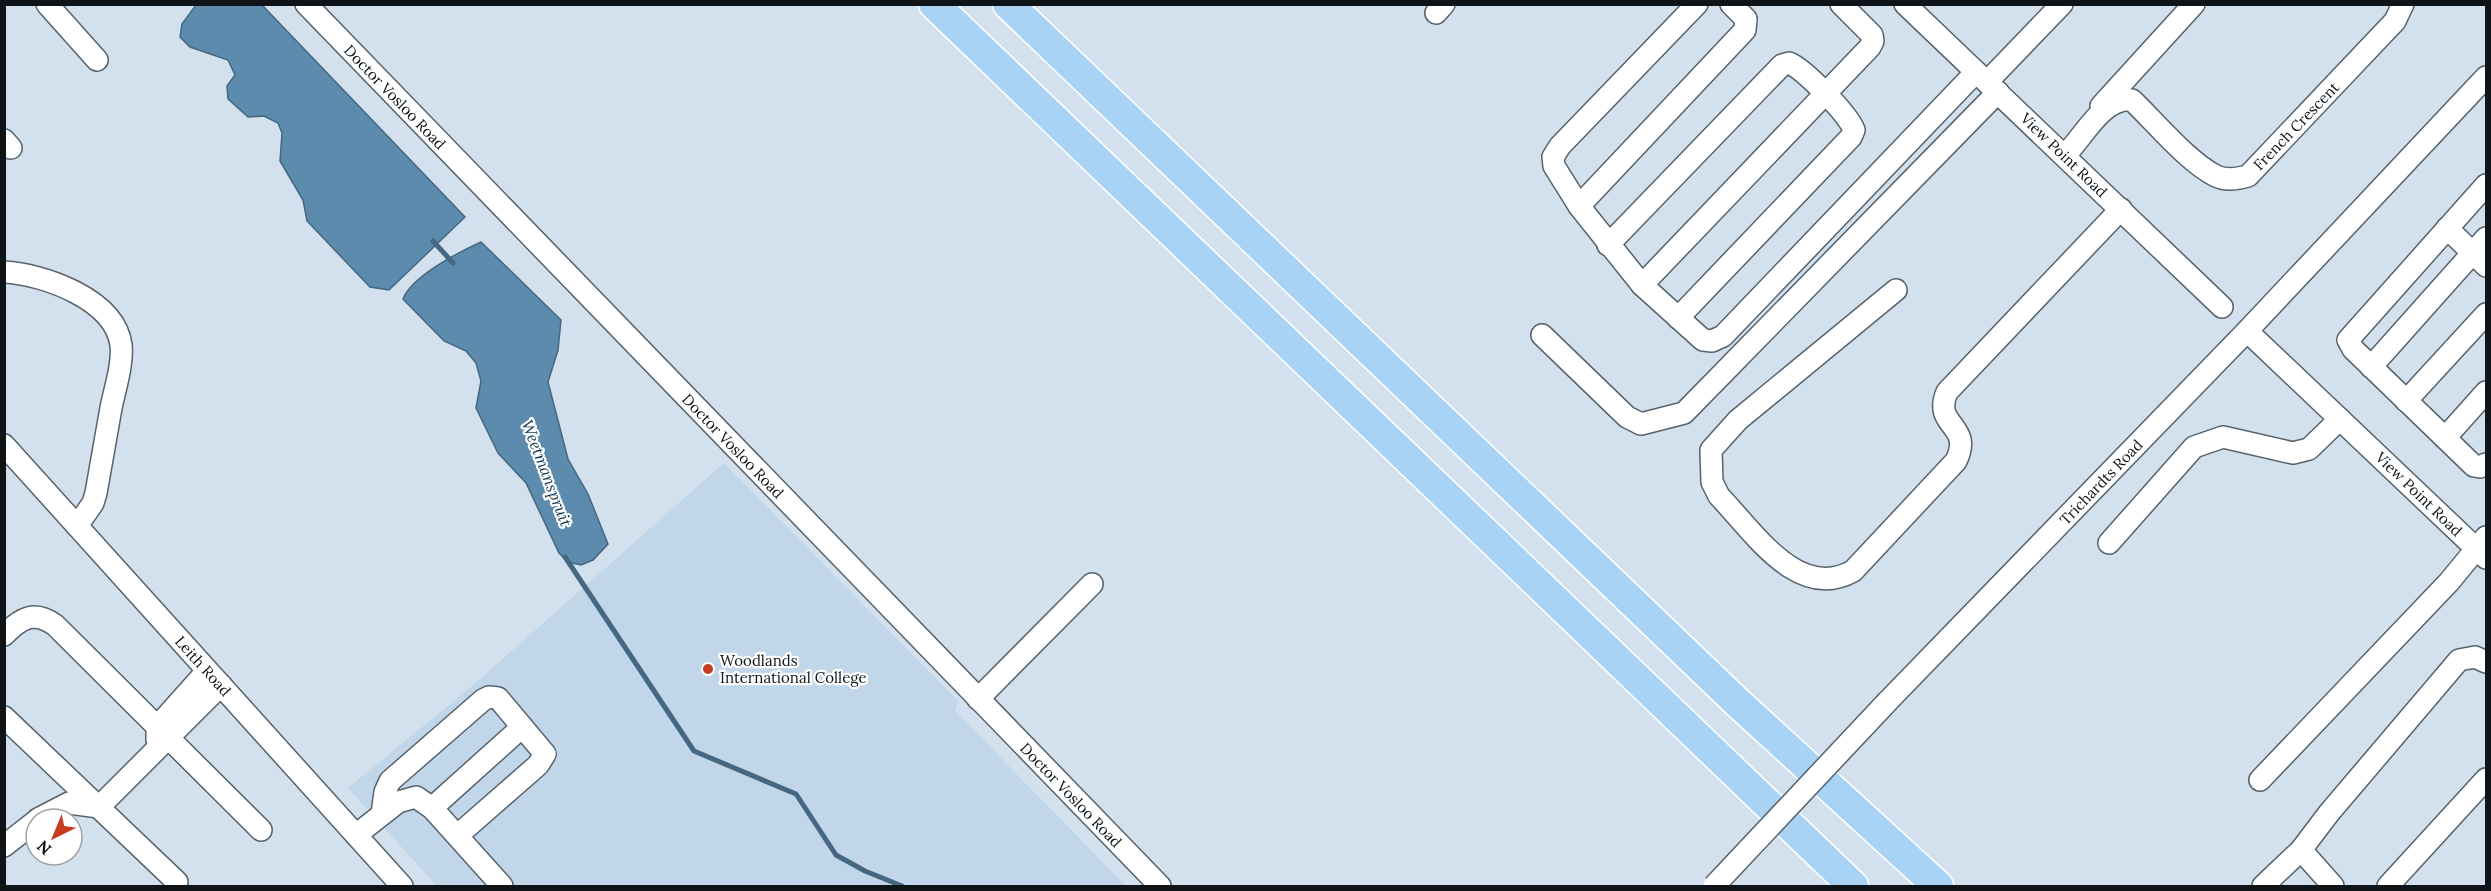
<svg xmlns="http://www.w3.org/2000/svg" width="2491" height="891" viewBox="0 0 2491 891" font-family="Lora,serif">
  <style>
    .built { fill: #c1d6e8 }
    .water { fill: #5d8bae; stroke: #456781; stroke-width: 1.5 }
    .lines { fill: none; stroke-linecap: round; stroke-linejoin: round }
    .stream { stroke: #456781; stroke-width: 5 }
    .minor-casing { stroke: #56636d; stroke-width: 24 }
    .highway-casing { stroke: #fff; stroke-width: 33 }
    .minor { stroke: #fff; stroke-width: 21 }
    .highway { stroke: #a9d3f4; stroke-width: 30 }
    .minor-bridge-casing { stroke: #56636d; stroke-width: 24; stroke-linecap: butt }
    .minor-bridge { stroke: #fff; stroke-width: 21 }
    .poi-dot { fill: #c73c23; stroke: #fff; stroke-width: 2 }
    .labels { text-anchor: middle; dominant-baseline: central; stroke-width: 4.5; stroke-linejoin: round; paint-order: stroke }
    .street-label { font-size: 15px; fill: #0e1418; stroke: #fff }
    .poi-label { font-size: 15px; fill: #0e1418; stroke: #fff; text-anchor: start }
    .water-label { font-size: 16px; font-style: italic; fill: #133851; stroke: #fff }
  </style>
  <rect width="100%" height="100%" fill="#d2e1ed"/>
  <polygon class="built" points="724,463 958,701 955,711 1126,886 437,886 348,788 471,687"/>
  <g class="water">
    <polygon points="196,5 262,5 465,217 389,290 370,287 307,221 303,200 280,161 282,133 278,123 264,116 248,117 228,99 227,86 235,75 228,60 190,47 180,37 182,24"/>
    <path d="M481,242L561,320L558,350L548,382L568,459L588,494L608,544L593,560L581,565L568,562L559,553L526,483L498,453L476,408L481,381L476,363L466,351L444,341L403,299C412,276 459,252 481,242Z"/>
  </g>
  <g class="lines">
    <g class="stream">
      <polyline points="433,241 453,263"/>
      <polyline points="565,557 694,751 796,794 836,855 865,871 902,886"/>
    </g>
    <defs>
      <g id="minor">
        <polyline points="47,4 97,60"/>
        <polyline points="306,4 1160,886"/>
        <polyline points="1697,4 1560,146 1553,157 1554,166 1579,206 1642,285 1703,340 1712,341 1723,336 1976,72"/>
        <polyline points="1905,4 2222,307"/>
        <polyline points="1436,13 1444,4"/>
        <polyline points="1987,82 2062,4"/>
        <polyline points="2101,106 2194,4"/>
        <polyline points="4,140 11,148"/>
        <path d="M2065,155C2084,137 2102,97 2132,100C2155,122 2189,163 2216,176C2226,181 2237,179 2248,176L2395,21L2403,4"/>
        <polyline points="2486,185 2348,340 2353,349 2474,466 2480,467 2486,464"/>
        <polyline points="1579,206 1745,30 1746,19 1731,4"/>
        <polyline points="2447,228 2486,266"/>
        <path d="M1608,245L1782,65L1789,63C1804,69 1848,114 1854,130L1851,137L1678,318"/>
        <path d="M4,272C43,274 115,299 121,345C123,365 115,388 111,408C106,436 101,465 96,493L93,503L77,526"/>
        <polyline points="1642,285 1870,47 1873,41 1872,35 1841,4"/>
        <path d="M1896,290L1738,420L1711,450L1712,482L1719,496C1753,531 1798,602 1853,571L1956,461C1974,424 1932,427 1947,392L2121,209"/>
        <polyline points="2247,331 2486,558"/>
        <polyline points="1542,335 1627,417 1641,424 1684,413 1998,92"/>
        <polyline points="2371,367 2486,238"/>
        <polyline points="2406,401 2486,314"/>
        <polyline points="2445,438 2486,392"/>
        <polyline points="4,445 402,886"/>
        <polyline points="2109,543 2194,447 2223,437 2293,453 2309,449 2340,419"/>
        <path d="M4,635C21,618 34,610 55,625L261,830"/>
        <polyline points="978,699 1092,584"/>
        <polyline points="1888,701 2247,331 2486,77"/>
        <polyline points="4,717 177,882"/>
        <polyline points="157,740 157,727 207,671"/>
        <polyline points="2260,780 2449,582 2486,537"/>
        <polyline points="432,808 522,727"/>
        <polyline points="382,814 385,792 390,781 483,700 489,697 498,698 545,754 538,765 458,835"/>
        <polyline points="38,819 69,803 99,807 221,685"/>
        <polyline points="356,835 398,802 416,797 432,808 502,886"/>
        <polyline points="4,846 36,821"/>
        <polyline points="2263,886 2301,850"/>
        <polyline points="2333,886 2301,850 2329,813 2459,660 2475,657 2486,662"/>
        <polyline points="2388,886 2486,779"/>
      </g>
      <g id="highway">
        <polyline points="934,4 1853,886"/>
        <polyline points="1008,4 1738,703 1938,886"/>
      </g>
    </defs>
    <use href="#minor" class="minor-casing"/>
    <use href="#highway" class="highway-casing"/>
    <use href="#minor" class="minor"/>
    <use href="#highway" class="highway"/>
    <defs>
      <polyline id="minor-bridge" points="1714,886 1888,701"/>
    </defs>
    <use href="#minor-bridge" class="minor-bridge-casing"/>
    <use href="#minor-bridge" class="minor-bridge"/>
  </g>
  <circle class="poi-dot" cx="708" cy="669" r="6"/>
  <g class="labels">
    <g class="street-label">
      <text transform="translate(395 97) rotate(46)">Doctor Vosloo Road</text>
      <text transform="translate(2296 126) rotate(-46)">French Crescent</text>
      <text transform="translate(2064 155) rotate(44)">View Point Road</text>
      <text transform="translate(733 446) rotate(46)">Doctor Vosloo Road</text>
      <text transform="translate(2101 482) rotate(-46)">Trichardts Road</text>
      <text transform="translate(2419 494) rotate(44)">View Point Road</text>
      <text transform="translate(203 666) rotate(48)">Leith Road</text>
      <text transform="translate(1071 795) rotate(46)">Doctor Vosloo Road</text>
    </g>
    <g class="poi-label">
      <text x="720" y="660">Woodlands<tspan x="720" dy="17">International College</tspan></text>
    </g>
    <g class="water-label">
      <text transform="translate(547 473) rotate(69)">Weetmanspruit</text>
    </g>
  </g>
  <rect width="2491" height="891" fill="none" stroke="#0e1418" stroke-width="12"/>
  <g transform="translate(54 837) rotate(223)"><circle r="28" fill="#ffffff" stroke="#9fa1a3" stroke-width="1.5"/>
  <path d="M0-4.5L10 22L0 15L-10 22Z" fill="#c73c23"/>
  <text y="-9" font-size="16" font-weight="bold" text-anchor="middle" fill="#0e1418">N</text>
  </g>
</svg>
